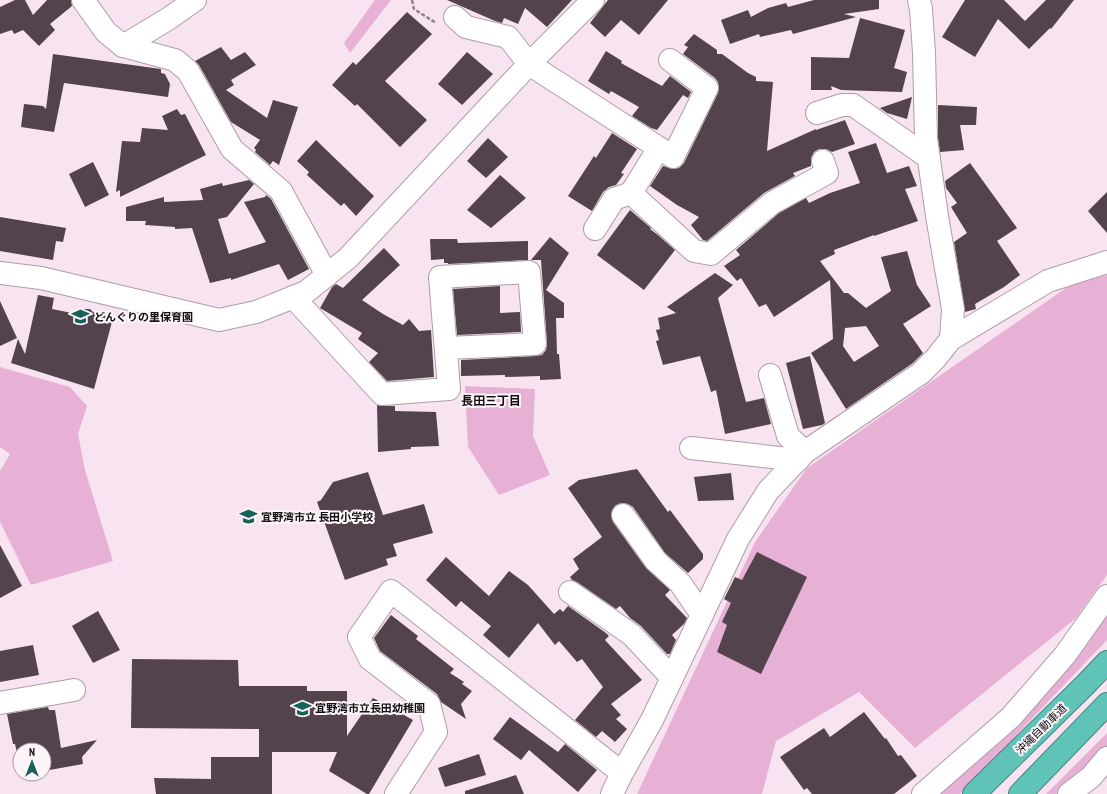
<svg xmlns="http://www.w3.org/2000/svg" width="1107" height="794" viewBox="0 0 1107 794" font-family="'PT Sans Narrow','Noto Sans JP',sans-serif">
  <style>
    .green { fill: #e7b1d6 }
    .building { fill: #52434d; fill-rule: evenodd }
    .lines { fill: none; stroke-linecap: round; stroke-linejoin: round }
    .minor-casing { stroke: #ae9ca8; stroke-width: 24 }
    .highway-casing { stroke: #45847e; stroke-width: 24 }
    .path { stroke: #8f828b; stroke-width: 2.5; stroke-dasharray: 4 2; stroke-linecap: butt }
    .minor { stroke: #fff; stroke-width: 22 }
    .highway { stroke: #60c3b8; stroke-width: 22 }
    .labels { text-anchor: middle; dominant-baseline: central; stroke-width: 4; stroke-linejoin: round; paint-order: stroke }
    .poi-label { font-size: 11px; font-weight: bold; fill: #140e12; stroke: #fdf5fa; text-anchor: start }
    .street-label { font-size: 11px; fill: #140e12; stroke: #fdf5fa }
    .neighbourhood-label { font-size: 12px; font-weight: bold; fill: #140e12; stroke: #fdf5fa }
  </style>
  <rect width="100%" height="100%" fill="#f8e4f1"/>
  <g class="green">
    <polygon points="375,0 391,0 350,53 344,43"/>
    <polygon points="1107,275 1107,575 1075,619 915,748 859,692 776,741 762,794 637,794 755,542 807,468 1073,283"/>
    <polygon points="0,367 70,387 87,406 78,434 85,470 113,561 31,585 0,522 0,471 10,454 0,447"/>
    <polygon points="465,386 535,389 533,436 550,475 499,495 468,447"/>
    <polygon points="1107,615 1107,640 969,785 960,794 936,794 1080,653"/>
    <polygon points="1107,733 1107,750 1056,794 1046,794"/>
  </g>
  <g class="building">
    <polygon points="15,0 25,0 33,15 47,0 71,0 72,6 50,24 55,30 39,46 23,30 14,34 12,30 0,34 0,7"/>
    <polygon points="447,0 572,0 547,27 525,8 518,24 504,18 502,23 495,21"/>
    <polygon points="608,0 668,0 639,35 621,20 605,37 590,23"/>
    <polygon points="814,0 879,0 879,9 844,14 856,17 793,34 791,30 760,37 759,34 730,44 721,20 748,10 751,17 768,8 786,3 788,7"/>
    <polygon points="965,0 1004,0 1025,21 1046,0 1074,0 1051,29 1050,28 1029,49 998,19 975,57 942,37"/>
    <polygon points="407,12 432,34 385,81 427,120 400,147 357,104 355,106 332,85 353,62 356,65"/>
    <polygon points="860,18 905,30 894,68 907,72 902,92 841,90 831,86 832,90 811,90 811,57 849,58"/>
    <polygon points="694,34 717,50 717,54 722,54 748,73 756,77 756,81 773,82 767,151 816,129 816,130 845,120 855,144 832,152 826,149 819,149 814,152 811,158 811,166 793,173 795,176 764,193 707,241 703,240 691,225 699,217 677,205 650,186 663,166 673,169 679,168 684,163 718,93 719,88 718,82 715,78 683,54 688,47 684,45"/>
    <polygon points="221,47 231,60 245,52 256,65 231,80 234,85 226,90 267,118 273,100 298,107 279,165 273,161 270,165 255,152 256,150 254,148 260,140 231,122 199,65 195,61"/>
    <polygon points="606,51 622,61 621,63 662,86 670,76 691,92 688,98 683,95 657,130 651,128 632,116 639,107 611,91 609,94 588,81"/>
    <polygon points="467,52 493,74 462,105 438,84"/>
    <polygon points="53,54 161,69 161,73 165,74 170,84 168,97 64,83 54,132 21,127 24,104 43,106 46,109"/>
    <polygon points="912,97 907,119 887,113 880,108"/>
    <polygon points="938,105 977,107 976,125 960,125 964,150 940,152 938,138"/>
    <polygon points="177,109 181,115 185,114 206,155 120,197 120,190 116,192 122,141 140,142 142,128 168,130 162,116"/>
    <polygon points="612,133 637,149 621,173 624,174 616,185 609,187 603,192 592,211 568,196 594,156 596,158"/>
    <polygon points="488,138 508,157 486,178 467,161"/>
    <polygon points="316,140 374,196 356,216 344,203 341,206 307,175 309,172 297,161"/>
    <path d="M876,143L887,173L909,166L917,186L905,189L918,221L874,236V235L834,250L835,254L820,261L844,293H848L866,308L891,291L881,257L907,251L917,285L931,306L903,324L923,353L913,363L846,409L811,353L833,339L830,280L774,317L766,304L759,307L741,278L737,281L724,266L740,255L736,250L779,213L806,198L809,203L830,193L860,183L848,152ZM866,326L879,346L854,362L843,346L845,328Z"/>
    <polygon points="93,162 109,195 85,207 69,174"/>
    <polygon points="970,163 1017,228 997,241 1020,275 1004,287 975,304 976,309 965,312 954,242 967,233 951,207 957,203 946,188 945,181"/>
    <polygon points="500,175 526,198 491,228 467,210"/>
    <polygon points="249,180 254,184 227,217 218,219 229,254 266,242 244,202 265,197 266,195 271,199 309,269 288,280 279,264 231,280 231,278 210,283 192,228 175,229 175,227 145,225 146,221 126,221 126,207 164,197 164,202 203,200 200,189 222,183 223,186"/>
    <polygon points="1107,192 1107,233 1088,211"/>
    <polygon points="630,210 651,228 650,229 658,235 675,250 644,290 597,255"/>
    <polygon points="0,217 66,228 63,242 56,241 53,260 0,251"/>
    <polygon points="550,237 569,253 546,290 564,303 564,318 556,318 557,354 559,354 561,379 540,380 540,376 505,377 505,375 461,376 461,360 536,356 542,355 546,350 547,343 541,260 531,260"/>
    <polygon points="430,239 457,239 458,243 528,241 528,260 448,264 448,263 444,263 444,259 431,260"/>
    <polygon points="384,248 400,265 362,300 383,314 403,325 409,319 419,331 431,330 434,377 387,381 369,362 378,353 358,339 362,333 320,308 332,287 336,284 343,288"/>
    <polygon points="715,273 733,285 718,298 746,402 764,398 771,424 725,434 716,390 711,392 700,356 663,365 656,341 659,340 656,330 660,329 658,318 676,313 667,307"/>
    <polygon points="500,286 500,313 520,312 521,332 457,335 453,289"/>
    <polygon points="38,295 54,298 52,309 77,314 84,309 90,309 93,312 113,318 94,389 11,363 18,339 25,354"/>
    <polygon points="0,301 17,338 0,346"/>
    <polygon points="810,356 825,423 822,425 803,429 786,363"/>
    <polygon points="377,405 383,406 395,406 395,411 436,412 439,446 411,447 411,449 378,452"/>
    <polygon points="637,469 668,512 670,510 703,554 703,559 688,573 665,553 633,507 628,504 622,503 616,505 612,510 611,516 613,522 646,568 670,590 665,595 687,618 684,624 672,635 676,640 670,654 667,654 641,626 630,618 620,606 616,609 577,582 572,580 570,577 579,569 573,559 602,537 568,488 579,480"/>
    <polygon points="368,472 383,515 424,504 433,533 393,544 397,556 386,559 388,565 345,580 317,502 321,500 333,482"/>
    <polygon points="731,473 734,500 698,501 694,477"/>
    <polygon points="0,545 22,586 0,598"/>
    <polygon points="757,552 807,577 761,674 717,652 727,625 722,622 731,603 724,599 735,577 742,580"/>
    <polygon points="446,557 489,596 509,571 528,585 554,614 560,609 563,612 568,606 606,633 609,636 605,640 642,680 611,704 621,715 616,719 627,729 615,742 602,731 596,737 575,720 603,687 582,659 577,662 559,641 555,645 538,623 509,658 483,635 491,626 461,601 456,607 426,580"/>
    <polygon points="98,611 120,650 93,663 72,626"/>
    <polygon points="391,615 418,636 416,639 454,669 450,673 464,682 462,684 472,691 461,704 466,719 441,702 437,694 380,651 374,638"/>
    <polygon points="33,645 39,675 0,682 0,651"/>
    <polygon points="132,659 238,660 239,686 307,686 307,691 347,691 347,736 373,698 413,720 369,794 367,794 329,771 337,752 272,752 272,794 156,794 154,778 211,779 211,757 259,757 259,729 131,728"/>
    <polygon points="48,707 49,710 55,710 61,748 97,740 82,757 83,764 44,771 44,750 20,750 20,766 15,744 13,744 7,714"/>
    <polygon points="864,712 885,739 886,738 898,756 901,755 917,776 894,794 812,794 807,788 804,790 780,757 824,728 830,737"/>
    <polygon points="510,717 558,752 565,744 597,770 578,792 529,750 521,760 493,739"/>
    <polygon points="479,754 486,775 445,787 438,768"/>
    <polygon points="516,775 524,794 465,794 465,791"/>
  </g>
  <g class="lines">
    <defs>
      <g id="minor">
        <polyline points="83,0 106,32 123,46 175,60 188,71 232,149 281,191 327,275"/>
        <polyline points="919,0 921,9 924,53 926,139 937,216 953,309 951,339"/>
        <polyline points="455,17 466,27 508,37 529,64 673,157 707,88 670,60"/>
        <polyline points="123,46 168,19 195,0"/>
        <polyline points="817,113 842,105 853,105 929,158"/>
        <polyline points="631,193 694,251 711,254 772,203 827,173 823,161"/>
        <polyline points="595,229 614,199 631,193 659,148"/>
        <polyline points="0,273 41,278 219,320 256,312 306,292 348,258 529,64 593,0"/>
        <polyline points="293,297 382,394 449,389 440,277 529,272 535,344 447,348"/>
        <polyline points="770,375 788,436 805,452"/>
        <polyline points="691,448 798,460"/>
        <polyline points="623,515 656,561 680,583 702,615"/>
        <polyline points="570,592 632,635 672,678"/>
        <polyline points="0,703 74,690"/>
        <polyline points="396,794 436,732 429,704 370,659 359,637 391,591 622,773"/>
        <polyline points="612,794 622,773 652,720 738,539 768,491 805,452 921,373 935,359 951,339 1048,281 1107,262"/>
        <polyline points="923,794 1011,717 1065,655 1107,596"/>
        <polyline points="1069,794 1091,777 1107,758"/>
      </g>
      <g id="highway">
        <polyline points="974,794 1085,685 1107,662"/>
        <polyline points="1020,794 1107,704"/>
      </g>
    </defs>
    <use href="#minor" class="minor-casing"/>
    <use href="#highway" class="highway-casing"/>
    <polyline class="path" points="412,0 414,9 436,23"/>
    <use href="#minor" class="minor"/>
    <use href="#highway" class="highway"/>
  </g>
  <defs>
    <symbol id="school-bare" viewBox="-9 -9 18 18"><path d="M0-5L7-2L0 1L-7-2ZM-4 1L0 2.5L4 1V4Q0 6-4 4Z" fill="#17635c" stroke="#fdf5fa" stroke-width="2.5" paint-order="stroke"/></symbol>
  </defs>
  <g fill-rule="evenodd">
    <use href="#school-bare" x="68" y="304" width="25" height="25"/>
    <use href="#school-bare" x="236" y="504" width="25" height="25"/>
    <use href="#school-bare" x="290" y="696" width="25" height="25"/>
  </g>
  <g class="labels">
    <g class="poi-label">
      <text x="94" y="317">どんぐりの里保育園</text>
      <text x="261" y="517">宜野湾市立 長田小学校</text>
      <text x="315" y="708">宜野湾市立長田幼稚園</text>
    </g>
    <g class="street-label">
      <text transform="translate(1041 729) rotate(-44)">沖縄自動車道</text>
    </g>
    <g class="neighbourhood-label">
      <text x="491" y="400">長田三丁目</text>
    </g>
  </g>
  <g transform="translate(32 762)"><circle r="19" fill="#fdf5fa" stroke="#a0999d"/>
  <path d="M0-3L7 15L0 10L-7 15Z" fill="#17635c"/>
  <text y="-6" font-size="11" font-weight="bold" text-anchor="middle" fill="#140e12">N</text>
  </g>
</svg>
